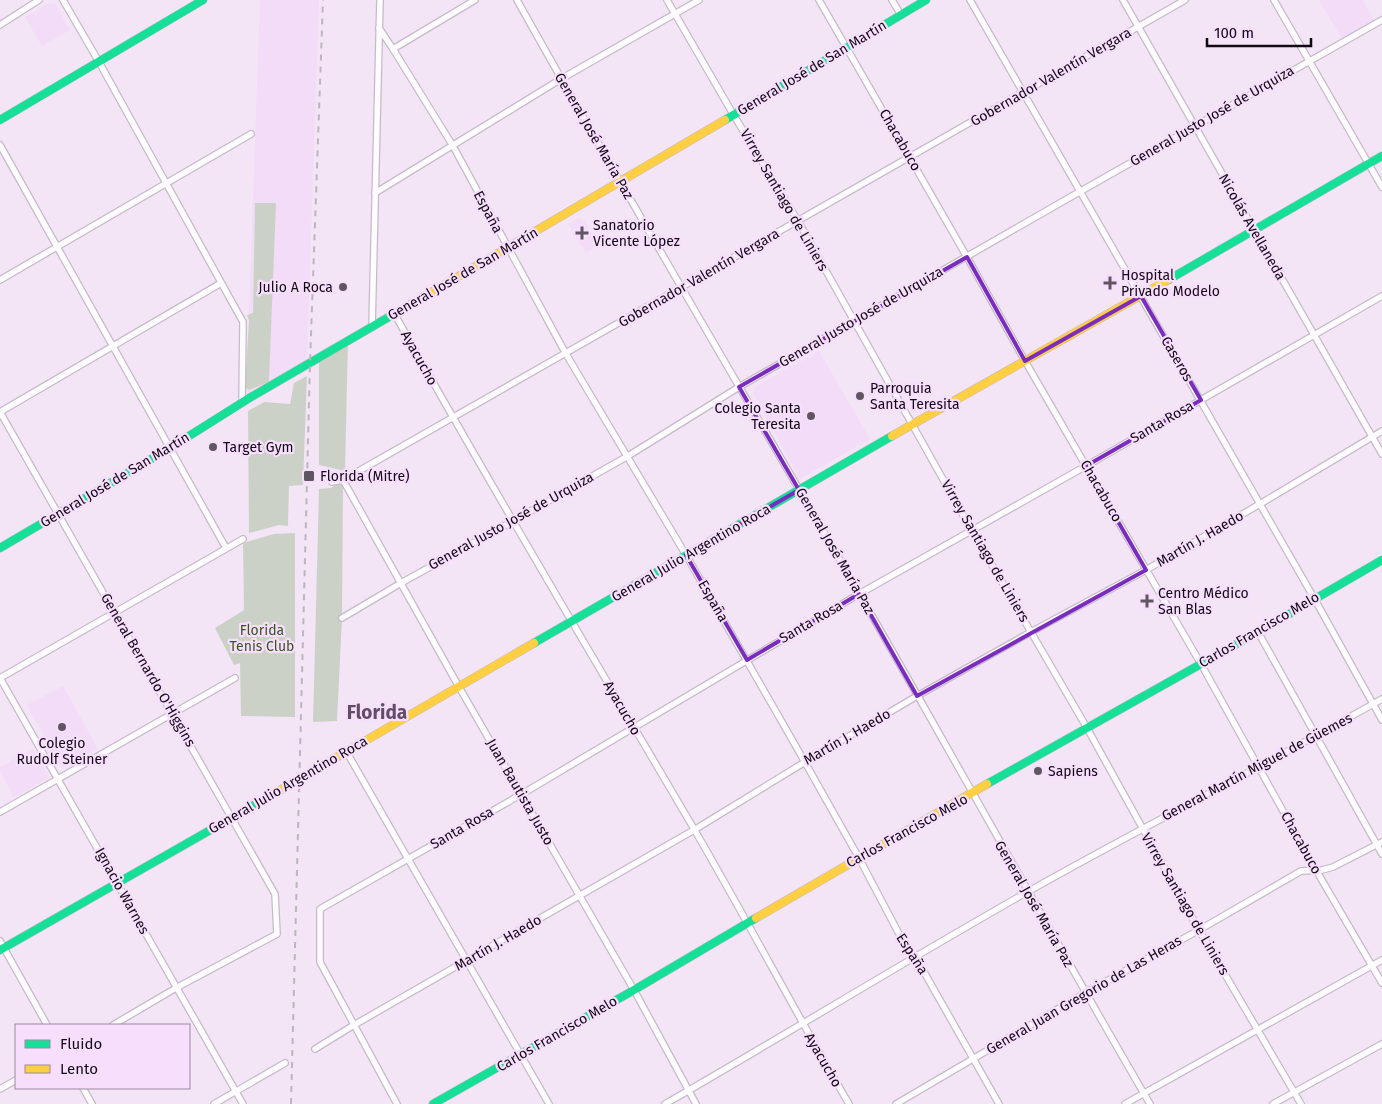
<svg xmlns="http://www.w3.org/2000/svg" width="1382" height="1104" viewBox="0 0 1382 1104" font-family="'Fira Sans',sans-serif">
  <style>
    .built { fill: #f2dcf8 }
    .green { fill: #ccd1c8 }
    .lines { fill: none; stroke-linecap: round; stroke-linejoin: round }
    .street-casing { stroke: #c5bbc8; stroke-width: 8 }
    .fast-casing { stroke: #c5bbc8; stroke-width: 9 }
    .slow-casing { stroke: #c5bbc8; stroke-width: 9 }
    .street { stroke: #fdfbfe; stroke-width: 5.5 }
    .fast { stroke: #16e098; stroke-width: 8 }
    .slow { stroke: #ffcf43; stroke-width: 8 }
    .rail { stroke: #bab7bb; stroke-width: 2; stroke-dasharray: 6 6; stroke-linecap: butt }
    .marked { fill: none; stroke: #7b2cbf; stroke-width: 4; stroke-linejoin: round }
    .poi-dot { fill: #605662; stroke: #f7defd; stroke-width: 2 }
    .labels { text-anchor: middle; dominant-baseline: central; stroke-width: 4.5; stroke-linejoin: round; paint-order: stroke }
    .street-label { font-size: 14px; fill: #110913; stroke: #f7defd }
    .poi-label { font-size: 14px; fill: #110913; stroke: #f7defd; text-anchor: start }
    .park-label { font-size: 14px; fill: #36561e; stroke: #f7defd }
    .district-label { font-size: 19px; font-weight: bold; fill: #624d67; stroke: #f7defd }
  </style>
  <rect width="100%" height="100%" fill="#f3e5f6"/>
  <g class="built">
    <polygon points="260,0 319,0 307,359 246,394"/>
    <polygon points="1319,0 1362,0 1375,21 1342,39"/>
    <polygon points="50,3 55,4 70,30 42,46 25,17"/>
    <polygon points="580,217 582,221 584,220 596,242 594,243 596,247 586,253 568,224"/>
    <polygon points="819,351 870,439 800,479 753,393 755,387"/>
    <polygon points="63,686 98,749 62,768 27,705"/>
    <polygon points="33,749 49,778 14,797 0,771 0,767"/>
  </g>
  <g class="green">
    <polygon points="255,203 276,203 269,382 249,390 245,387 249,321 247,315 253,313"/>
    <polygon points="348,340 345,471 319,465 319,357"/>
    <polygon points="307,376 303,485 289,486 288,526 279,525 249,533 248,411 264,402 290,404 294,383"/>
    <polygon points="343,480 342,618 337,721 313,722 319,489 331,488"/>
    <polygon points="295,533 295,717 241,716 240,663 234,665 215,628 244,610 243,543 274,534"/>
  </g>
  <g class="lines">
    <defs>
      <g id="street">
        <polyline points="63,0 99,62 243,322 242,403"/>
        <path d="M517,0C628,199 745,395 859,593C957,763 1051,934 1150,1104"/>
        <polyline points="667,0 733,114 798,221 972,531 1087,728 1199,930 1301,1104"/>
        <polyline points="819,0 967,257 1025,361 1201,664 1316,870 1382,983"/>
        <polyline points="892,0 901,15"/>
        <polyline points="970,0 1314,598 1382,720"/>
        <polyline points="1123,0 1382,454"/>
        <polyline points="1274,0 1382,187"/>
        <polyline points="0,25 39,0"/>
        <polyline points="379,28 393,49 475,0"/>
        <polyline points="393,49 453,146 566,354 686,555 798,750 859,858 907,949 920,965 999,1104"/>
        <polyline points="0,145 226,548"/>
        <polyline points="375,193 561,79 699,0"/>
        <polyline points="0,280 251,134"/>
        <path d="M394,313C491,487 593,657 694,829C747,920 796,1013 849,1104"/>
        <polyline points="372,327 380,0"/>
        <polyline points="0,412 275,894 277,934 176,988 113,1025"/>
        <polyline points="0,412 221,283"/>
        <polyline points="343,480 459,687 634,990 696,1104"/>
        <polyline points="332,482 343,480 1185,0"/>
        <polyline points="342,618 401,583 513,521 628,456 739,387 1081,191 1382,20"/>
        <polyline points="1258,632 1382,854"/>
        <polyline points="0,678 243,1104"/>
        <polyline points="0,678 243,539"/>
        <polyline points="346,751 549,1104"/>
        <polyline points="0,812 235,678"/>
        <polyline points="0,941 47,1025"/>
        <polyline points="315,1049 354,1025 694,830 805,762 917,696 1031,632 1146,570 1260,504 1382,431"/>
        <polyline points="83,1088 92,1104"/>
        <polyline points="0,1089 16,1080"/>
        <polyline points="214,1104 285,1063"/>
        <polyline points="397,1104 320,962 320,909 522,794 859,594 1086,466 1382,296"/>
        <path d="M665,1104C787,1034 907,960 1029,891C1146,825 1266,765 1382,699"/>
        <polyline points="896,1104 1085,993 1199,930 1301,871 1322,870 1333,867 1382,842"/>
        <polyline points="1125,1104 1382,960"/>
        <polyline points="1273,1104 1382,1044"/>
      </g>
      <g id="fast">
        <polyline points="0,120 203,0"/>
        <polyline points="725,120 926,0"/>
        <polyline points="1168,280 1382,156"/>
        <polyline points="0,548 170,448 251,397 425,296"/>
        <polyline points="534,643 892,436"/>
        <polyline points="987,784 1258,632 1382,560"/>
        <polyline points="0,950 277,792"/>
        <polyline points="433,1104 634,990 756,918"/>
      </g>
      <g id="slow">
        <polyline points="425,296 725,120"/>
        <polyline points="892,436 1168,280"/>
        <polyline points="277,792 534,643"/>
        <polyline points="756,918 987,784"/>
      </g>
    </defs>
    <use href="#street" class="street-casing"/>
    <use href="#fast" class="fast-casing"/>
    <use href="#slow" class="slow-casing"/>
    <use href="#street" class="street"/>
    <use href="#fast" class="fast"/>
    <use href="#slow" class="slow"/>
    <polyline class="rail" points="291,1104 310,363 323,0"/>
  </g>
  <path class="marked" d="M967,257L1025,361L1141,296L1201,400L1086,466L1146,570L917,696L859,594L747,660L686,555L799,490L739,387Z"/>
  <g class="poi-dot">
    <path d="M579.5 225.5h5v5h5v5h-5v5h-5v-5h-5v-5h5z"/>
    <path d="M1107.5 275.5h5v5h5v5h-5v5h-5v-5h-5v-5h5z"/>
    <circle cx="343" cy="287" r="5"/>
    <circle cx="860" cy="396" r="5"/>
    <circle cx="811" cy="416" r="5"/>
    <circle cx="213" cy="447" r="5"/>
    <rect x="303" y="470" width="12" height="12" rx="2.5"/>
    <path d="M1144.5 593.5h5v5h5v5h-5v5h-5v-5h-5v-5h5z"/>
    <circle cx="62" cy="727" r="5"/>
    <circle cx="1038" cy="771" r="5"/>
  </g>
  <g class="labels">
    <g class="street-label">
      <text transform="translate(812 68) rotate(-31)">General José de San Martín</text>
      <text transform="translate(1051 77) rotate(-30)">Gobernador Valentín Vergara</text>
      <text transform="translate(1212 116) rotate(-30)">General Justo José de Urquiza</text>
      <text transform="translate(594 136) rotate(60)">General José María Paz</text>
      <text transform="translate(900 140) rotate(60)">Chacabuco</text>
      <text transform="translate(784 200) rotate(60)">Virrey Santiago de Liniers</text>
      <text transform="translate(488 212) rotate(62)">España</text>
      <text transform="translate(1252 227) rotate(60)">Nicolás Avellaneda</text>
      <text transform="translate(463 274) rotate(-30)">General José de San Martín</text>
      <text transform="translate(699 278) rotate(-30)">Gobernador Valentín Vergara</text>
      <text transform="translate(861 317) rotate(-30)">General Justo José de Urquiza</text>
      <text transform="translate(419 358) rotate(61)">Ayacucho</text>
      <text transform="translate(1177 359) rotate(60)">Caseros</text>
      <text transform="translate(1162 422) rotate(-30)">Santa Rosa</text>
      <text transform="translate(115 480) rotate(-31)">General José de San Martín</text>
      <text transform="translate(1101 491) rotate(60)">Chacabuco</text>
      <text transform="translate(511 521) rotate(-29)">General Justo José de Urquiza</text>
      <text transform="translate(1200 539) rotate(-30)">Martín J. Haedo</text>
      <text transform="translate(835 551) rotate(60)">General José María Paz</text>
      <text transform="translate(985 551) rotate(60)">Virrey Santiago de Liniers</text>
      <text transform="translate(691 553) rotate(-30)">General Julio Argentino Roca</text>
      <text transform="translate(713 601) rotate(60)">España</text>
      <text transform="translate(811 622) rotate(-30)">Santa Rosa</text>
      <text transform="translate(1259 630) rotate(-30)">Carlos Francisco Melo</text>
      <text transform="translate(148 670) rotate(60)">General Bernardo O'Higgins</text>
      <text transform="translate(622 708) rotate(60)">Ayacucho</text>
      <text transform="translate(847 737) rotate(-30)">Martín J. Haedo</text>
      <text transform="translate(1257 767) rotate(-28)">General Martín Miguel de Güemes</text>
      <text transform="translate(288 785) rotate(-30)">General Julio Argentino Roca</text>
      <text transform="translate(520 792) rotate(60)">Juan Bautista Justo</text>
      <text transform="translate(462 828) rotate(-30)">Santa Rosa</text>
      <text transform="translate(907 831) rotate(-29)">Carlos Francisco Melo</text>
      <text transform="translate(1301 843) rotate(61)">Chacabuco</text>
      <text transform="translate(122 891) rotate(61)">Ignacio Warnes</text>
      <text transform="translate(1034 904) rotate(60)">General José María Paz</text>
      <text transform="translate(1185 904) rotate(60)">Virrey Santiago de Liniers</text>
      <text transform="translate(498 943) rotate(-30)">Martín J. Haedo</text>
      <text transform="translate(912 954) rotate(57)">España</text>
      <text transform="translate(1084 995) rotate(-30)">General Juan Gregorio de Las Heras</text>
      <text transform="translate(557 1034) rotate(-30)">Carlos Francisco Melo</text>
      <text transform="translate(823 1060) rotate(60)">Ayacucho</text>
    </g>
    <g class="poi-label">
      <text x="593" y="225">Sanatorio<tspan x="593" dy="16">Vicente López</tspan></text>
      <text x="1121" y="275">Hospital<tspan x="1121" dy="16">Privado Modelo</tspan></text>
      <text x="333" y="287" text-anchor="end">Julio A Roca</text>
      <text x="870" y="388">Parroquia<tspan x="870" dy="16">Santa Teresita</tspan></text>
      <text x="801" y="408" text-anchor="end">Colegio Santa<tspan x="801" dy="16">Teresita</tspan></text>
      <text x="223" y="447">Target Gym</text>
      <text x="320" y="476">Florida (Mitre)</text>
      <text x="1158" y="593">Centro Médico<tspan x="1158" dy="16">San Blas</tspan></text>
      <text x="62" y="743" text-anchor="middle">Colegio<tspan x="62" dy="16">Rudolf Steiner</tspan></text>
      <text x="1048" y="771">Sapiens</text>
    </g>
    <g class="park-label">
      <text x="262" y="630">Florida<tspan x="262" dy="16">Tenis Club</tspan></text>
    </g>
    <g class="district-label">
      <text x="377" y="712">Florida</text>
    </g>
  </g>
  <rect x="15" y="1024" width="175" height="65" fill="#f7defd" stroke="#9b899f"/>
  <rect x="25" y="1040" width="25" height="8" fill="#16e098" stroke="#9b899f"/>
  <text x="60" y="1049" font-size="15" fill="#110913">Fluido</text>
  <rect x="25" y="1065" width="25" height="8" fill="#ffcf43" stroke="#9b899f"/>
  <text x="60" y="1074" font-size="15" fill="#110913">Lento</text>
  <path d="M1207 38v8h104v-8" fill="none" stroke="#110913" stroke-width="2.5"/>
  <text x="1214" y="38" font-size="15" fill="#110913" stroke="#f7defd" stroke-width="4" paint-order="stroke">100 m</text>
</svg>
